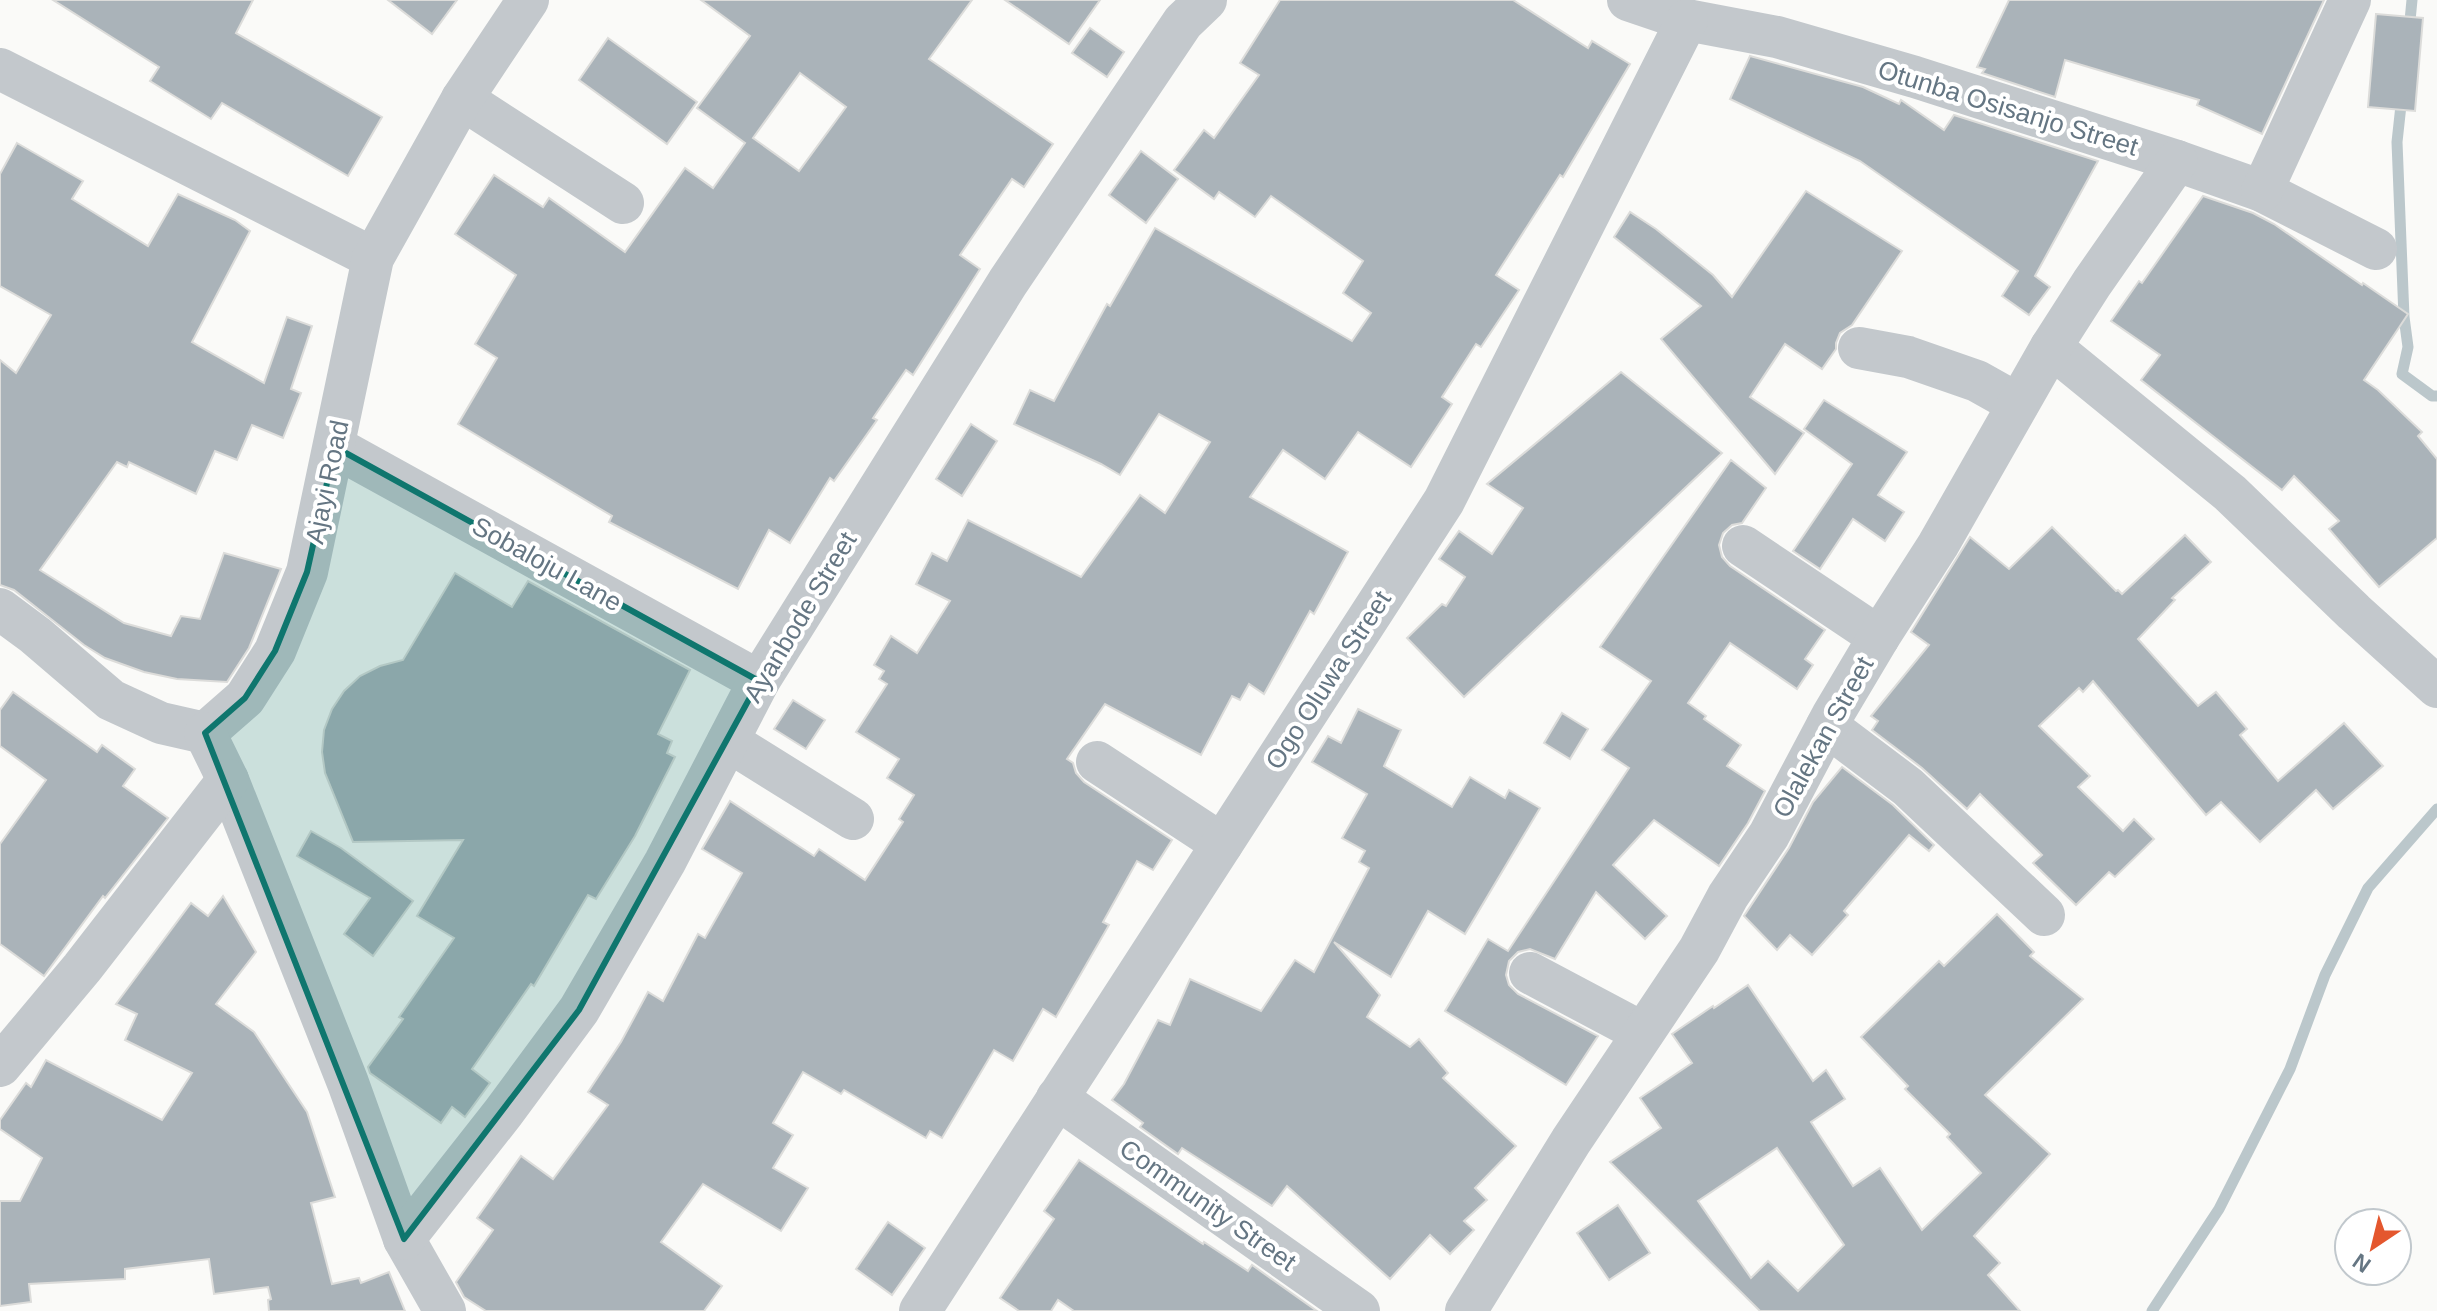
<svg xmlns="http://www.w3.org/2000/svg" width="2437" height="1311" viewBox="0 0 2437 1311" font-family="Arial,sans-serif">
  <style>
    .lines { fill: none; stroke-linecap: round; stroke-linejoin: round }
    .stream { stroke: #bbc7cb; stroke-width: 11 }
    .building { fill: #aab3b9; stroke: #dcdcda; stroke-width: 2; fill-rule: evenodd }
    .minor { stroke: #c3c8cc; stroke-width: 42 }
    .marked { fill: #0f766e; fill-opacity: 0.2; stroke: #0f766e; stroke-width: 6; stroke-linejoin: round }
    .labels { text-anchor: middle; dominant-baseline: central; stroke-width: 8; stroke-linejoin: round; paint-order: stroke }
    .street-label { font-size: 26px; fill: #657683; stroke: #fff }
  </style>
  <rect width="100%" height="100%" fill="#fafaf8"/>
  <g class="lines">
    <g class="stream">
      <polyline points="2409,31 2412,0"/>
      <polyline points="2402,96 2397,142 2404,317 2408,347 2402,374 2432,396 2437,396"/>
      <polyline points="2152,1311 2219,1209 2290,1069 2325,975 2368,888 2437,809"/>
    </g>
  </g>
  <g class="building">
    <polygon points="53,0 253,0 236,33 382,117 348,176 222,103 211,119 150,81 159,67"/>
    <polygon points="388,0 457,0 432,34"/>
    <path d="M701,0H972L929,59L1053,144L1024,187L1012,179L960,255L980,269L913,375L906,370L873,418L877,420L834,481L830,478L790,543L769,530L738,589L609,522L612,516L458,424L497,358L475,344L516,275L455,234L494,175L543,207L549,198L625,252L685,168L713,188L745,143L697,108L750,36ZM800,73L846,107L799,171L753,138Z"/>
    <polygon points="1005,0 1100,0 1069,44"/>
    <polygon points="1280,0 1513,0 1588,48 1592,41 1630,64 1563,177 1560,175 1496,275 1519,290 1481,347 1476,344 1442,397 1452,404 1411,467 1358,432 1325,479 1283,450 1250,497 1348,552 1314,614 1310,611 1264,694 1249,684 1240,700 1232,696 1201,755 1105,704 1067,759 1073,763 1076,773 1084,782 1172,840 1153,870 1137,861 1103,922 1109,925 1056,1017 1043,1009 1013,1061 994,1050 942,1138 930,1131 926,1138 844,1090 841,1094 803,1072 773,1123 793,1135 773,1168 808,1188 781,1231 703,1184 661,1242 722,1286 704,1311 486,1311 464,1297 456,1282 493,1230 477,1218 521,1156 553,1179 608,1105 588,1092 621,1042 648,992 663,1001 698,934 705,938 742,873 702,849 730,801 814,856 819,849 865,880 903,822 899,819 914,795 887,778 899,759 856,732 887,684 879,679 884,671 874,665 891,636 917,653 950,601 916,584 932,553 947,561 968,520 1081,577 1140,495 1165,513 1210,442 1159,414 1120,475 1101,464 1014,424 1030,390 1054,401 1107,304 1110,306 1155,228 1352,341 1371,313 1343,293 1363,261 1271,196 1255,217 1219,192 1214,199 1174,170 1204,130 1214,138 1259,75 1240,63"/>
    <polygon points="2009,0 2324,0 2262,134 2197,105 2199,100 2065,60 2055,97 1982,73 1985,69 1977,67"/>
    <polygon points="2376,14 2423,18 2415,111 2368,107"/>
    <polygon points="1090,28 1124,52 1107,77 1072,53"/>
    <polygon points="608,38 697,102 667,144 579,80"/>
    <polygon points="1750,56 1863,87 1899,104 1901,100 1944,130 1954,115 2098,161 2035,276 2050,287 2029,315 2002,296 2018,271 1860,161 1730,99"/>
    <polygon points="17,143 83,181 72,199 148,246 178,194 235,220 250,231 192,342 264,383 287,317 312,326 291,389 301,393 283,438 252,425 237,460 215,451 196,494 129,462 127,467 117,462 40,570 124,623 171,636 181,616 200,619 224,553 281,569 249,648 227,682 177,679 144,672 105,658 84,645 14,590 0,585 0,360 16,373 51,315 0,286 0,174"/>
    <polygon points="1141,151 1178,179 1146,223 1109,195"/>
    <polygon points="1806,191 1902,251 1852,325 1840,333 1836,343 1836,349 1822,369 1785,344 1750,397 1804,433 1775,474 1661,339 1701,306 1614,237 1630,212 1656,229 1713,275 1732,297"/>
    <polygon points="2203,196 2253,213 2274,224 2362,285 2363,283 2408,314 2364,380 2378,390 2422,432 2418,436 2437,459 2437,538 2379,587 2329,529 2339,521 2294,476 2282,490 2141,380 2160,355 2111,321 2139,281 2142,283"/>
    <polygon points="1621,372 1722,453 1464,697 1407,638 1442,604 1446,606 1465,577 1439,559 1459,531 1492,554 1523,508 1487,484"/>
    <polygon points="1824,400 1907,452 1878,495 1904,512 1885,541 1853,519 1820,569 1793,551 1852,464 1804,429"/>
    <polygon points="971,424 997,441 962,496 936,479"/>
    <polygon points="1731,460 1766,488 1742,523 1732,525 1723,533 1719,545 1722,557 1730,566 1825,630 1805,659 1813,665 1797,689 1730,643 1688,703 1706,716 1704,719 1741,745 1727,766 1765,791 1748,823 1719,866 1654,820 1613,865 1667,916 1645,939 1596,892 1555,959 1530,949 1518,952 1509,961 1506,975 1509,985 1518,994 1598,1036 1566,1085 1445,1011 1488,939 1508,951 1629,768 1602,750 1651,681 1600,647"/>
    <polygon points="2052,527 2116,591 2118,590 2122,594 2185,535 2211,562 2172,598 2175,600 2138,639 2198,706 2216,692 2247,729 2240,735 2278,781 2344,723 2383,766 2333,809 2316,790 2260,842 2221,802 2206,815 2093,681 2083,692 2079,688 2039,726 2090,776 2078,787 2123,831 2134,819 2154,839 2115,877 2109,872 2076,905 2033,863 2042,855 1980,794 1967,809 1922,768 1872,730 1878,721 1871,716 1929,645 1911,632 1970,537 2009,569"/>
    <polygon points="455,573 512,607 528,581 690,670 658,734 672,741 667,753 675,757 635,836 596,899 588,895 534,986 531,984 472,1069 490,1083 465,1117 452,1107 441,1123 370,1073 368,1067 403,1019 399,1017 454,938 417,916 463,840 353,842 325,773 322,752 324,730 332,709 344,691 360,676 380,666 403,660"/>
    <polygon points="13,692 97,752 102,745 135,769 123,786 168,818 105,898 103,896 44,976 0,944 0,844 46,780 0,746 0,710"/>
    <polygon points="793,700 825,720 806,749 774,729"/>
    <polygon points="1358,709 1401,730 1384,766 1452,807 1470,777 1505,798 1509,790 1540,808 1465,934 1428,911 1391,977 1334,942 1380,995 1367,1017 1410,1047 1419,1039 1448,1073 1443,1078 1516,1146 1475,1188 1487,1200 1464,1221 1474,1230 1450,1254 1430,1235 1390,1279 1287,1186 1272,1206 1182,1148 1178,1154 1140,1127 1143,1123 1112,1100 1124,1084 1158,1020 1170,1025 1190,979 1261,1011 1295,960 1314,972 1369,868 1359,862 1365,851 1342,838 1367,794 1312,762 1328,736 1341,743"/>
    <polygon points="1562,713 1588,729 1570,759 1544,743"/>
    <polygon points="1842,767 1893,805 1934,845 1929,851 1909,835 1844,911 1848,915 1812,955 1790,935 1777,950 1744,916 1789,848 1813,802"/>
    <polygon points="311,831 341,848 413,901 373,956 344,934 370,898 297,856"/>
    <polygon points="223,896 256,952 216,1004 254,1032 307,1112 335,1197 311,1203 332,1284 359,1278 361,1283 389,1272 405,1311 269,1311 268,1300 271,1299 268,1287 214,1294 209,1259 125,1269 125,1279 29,1284 31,1302 0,1306 0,1201 20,1201 42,1158 0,1129 0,1120 26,1083 31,1087 46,1060 162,1120 192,1073 125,1040 137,1014 116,1004 191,903 208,916"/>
    <path d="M1997,914L2034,952L2030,956L2083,999L1985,1095L2050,1154L1974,1236L2000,1263L1988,1275L2020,1311H1760L1610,1162L1661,1128L1640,1098L1692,1063L1672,1034L1713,1006L1714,1008L1748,985L1813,1081L1826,1070L1845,1099L1811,1122L1853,1186L1880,1168L1922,1230L1981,1173L1947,1137L1950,1134L1905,1089L1908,1086L1861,1037L1939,961L1944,966ZM1777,1148L1844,1245L1798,1291L1768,1261L1751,1278L1698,1201Z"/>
    <polygon points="1079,1160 1203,1244 1204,1242 1248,1271 1252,1265 1317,1311 1074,1311 1058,1300 1051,1311 1019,1311 1000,1298 1054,1219 1044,1211"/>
    <polygon points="1618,1205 1650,1253 1609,1280 1577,1233"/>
    <polygon points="888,1222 925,1248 892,1295 856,1269"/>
  </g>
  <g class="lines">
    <g class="minor">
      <polyline points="1628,0 1687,20 1777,37 1915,77 2177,161 2262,191 2376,249"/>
      <polyline points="0,69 373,258"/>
      <polyline points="462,99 623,203"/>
      <polyline points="2262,191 2350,0"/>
      <polyline points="2051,347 2230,493 2354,612 2437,687"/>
      <polyline points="1859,348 1908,357 1977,381 2018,404"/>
      <polyline points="335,447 759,681"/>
      <polyline points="1743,546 1879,637"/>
      <polyline points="0,609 35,635 111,700 161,723 205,733 245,698 275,651 307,572 373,258 462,99 528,0"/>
      <polyline points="1827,726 1908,787 2044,915"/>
      <polyline points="205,733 228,780 348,1083 404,1239 445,1311"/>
      <polyline points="728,741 853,819"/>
      <polyline points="1097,762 1222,844"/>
      <polyline points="1530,973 1643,1033"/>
      <polyline points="0,1066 82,968 228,780"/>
      <polyline points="1057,1098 1359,1311"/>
      <polyline points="404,1239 503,1113 579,1010 665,862 759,681 1008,282 1183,22 1206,0"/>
      <polyline points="920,1311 1444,501 1687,20"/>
      <polyline points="1466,1311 1571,1141 1699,950 1728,896 1769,835 1832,716 1879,637 1938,545 2051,347 2092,283 2177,161"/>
    </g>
  </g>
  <path class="marked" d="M335,447L759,681L579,1010L404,1239L205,733L245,698L275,651L307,572Z"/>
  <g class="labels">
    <g class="street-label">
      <text transform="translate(2008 108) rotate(17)">Otunba Osisanjo Street</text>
      <text transform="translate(327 482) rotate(-78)">Ajayi Road</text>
      <text transform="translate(547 564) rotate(29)">Sobaloju Lane</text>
      <text transform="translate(800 617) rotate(-59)">Ayanbode Street</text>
      <text transform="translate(1328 680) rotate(-57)">Ogo Oluwa Street</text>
      <text transform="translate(1823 737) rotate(-61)">Olalekan Street</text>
      <text transform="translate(1208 1205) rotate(35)">Community Street</text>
    </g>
  </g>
  <g transform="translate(2373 1247) rotate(215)"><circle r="38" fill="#ffffff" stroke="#c1c8cd" stroke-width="2"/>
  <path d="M0-6L14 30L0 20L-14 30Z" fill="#e4572e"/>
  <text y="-12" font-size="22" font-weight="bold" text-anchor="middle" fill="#657683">N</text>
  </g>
</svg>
